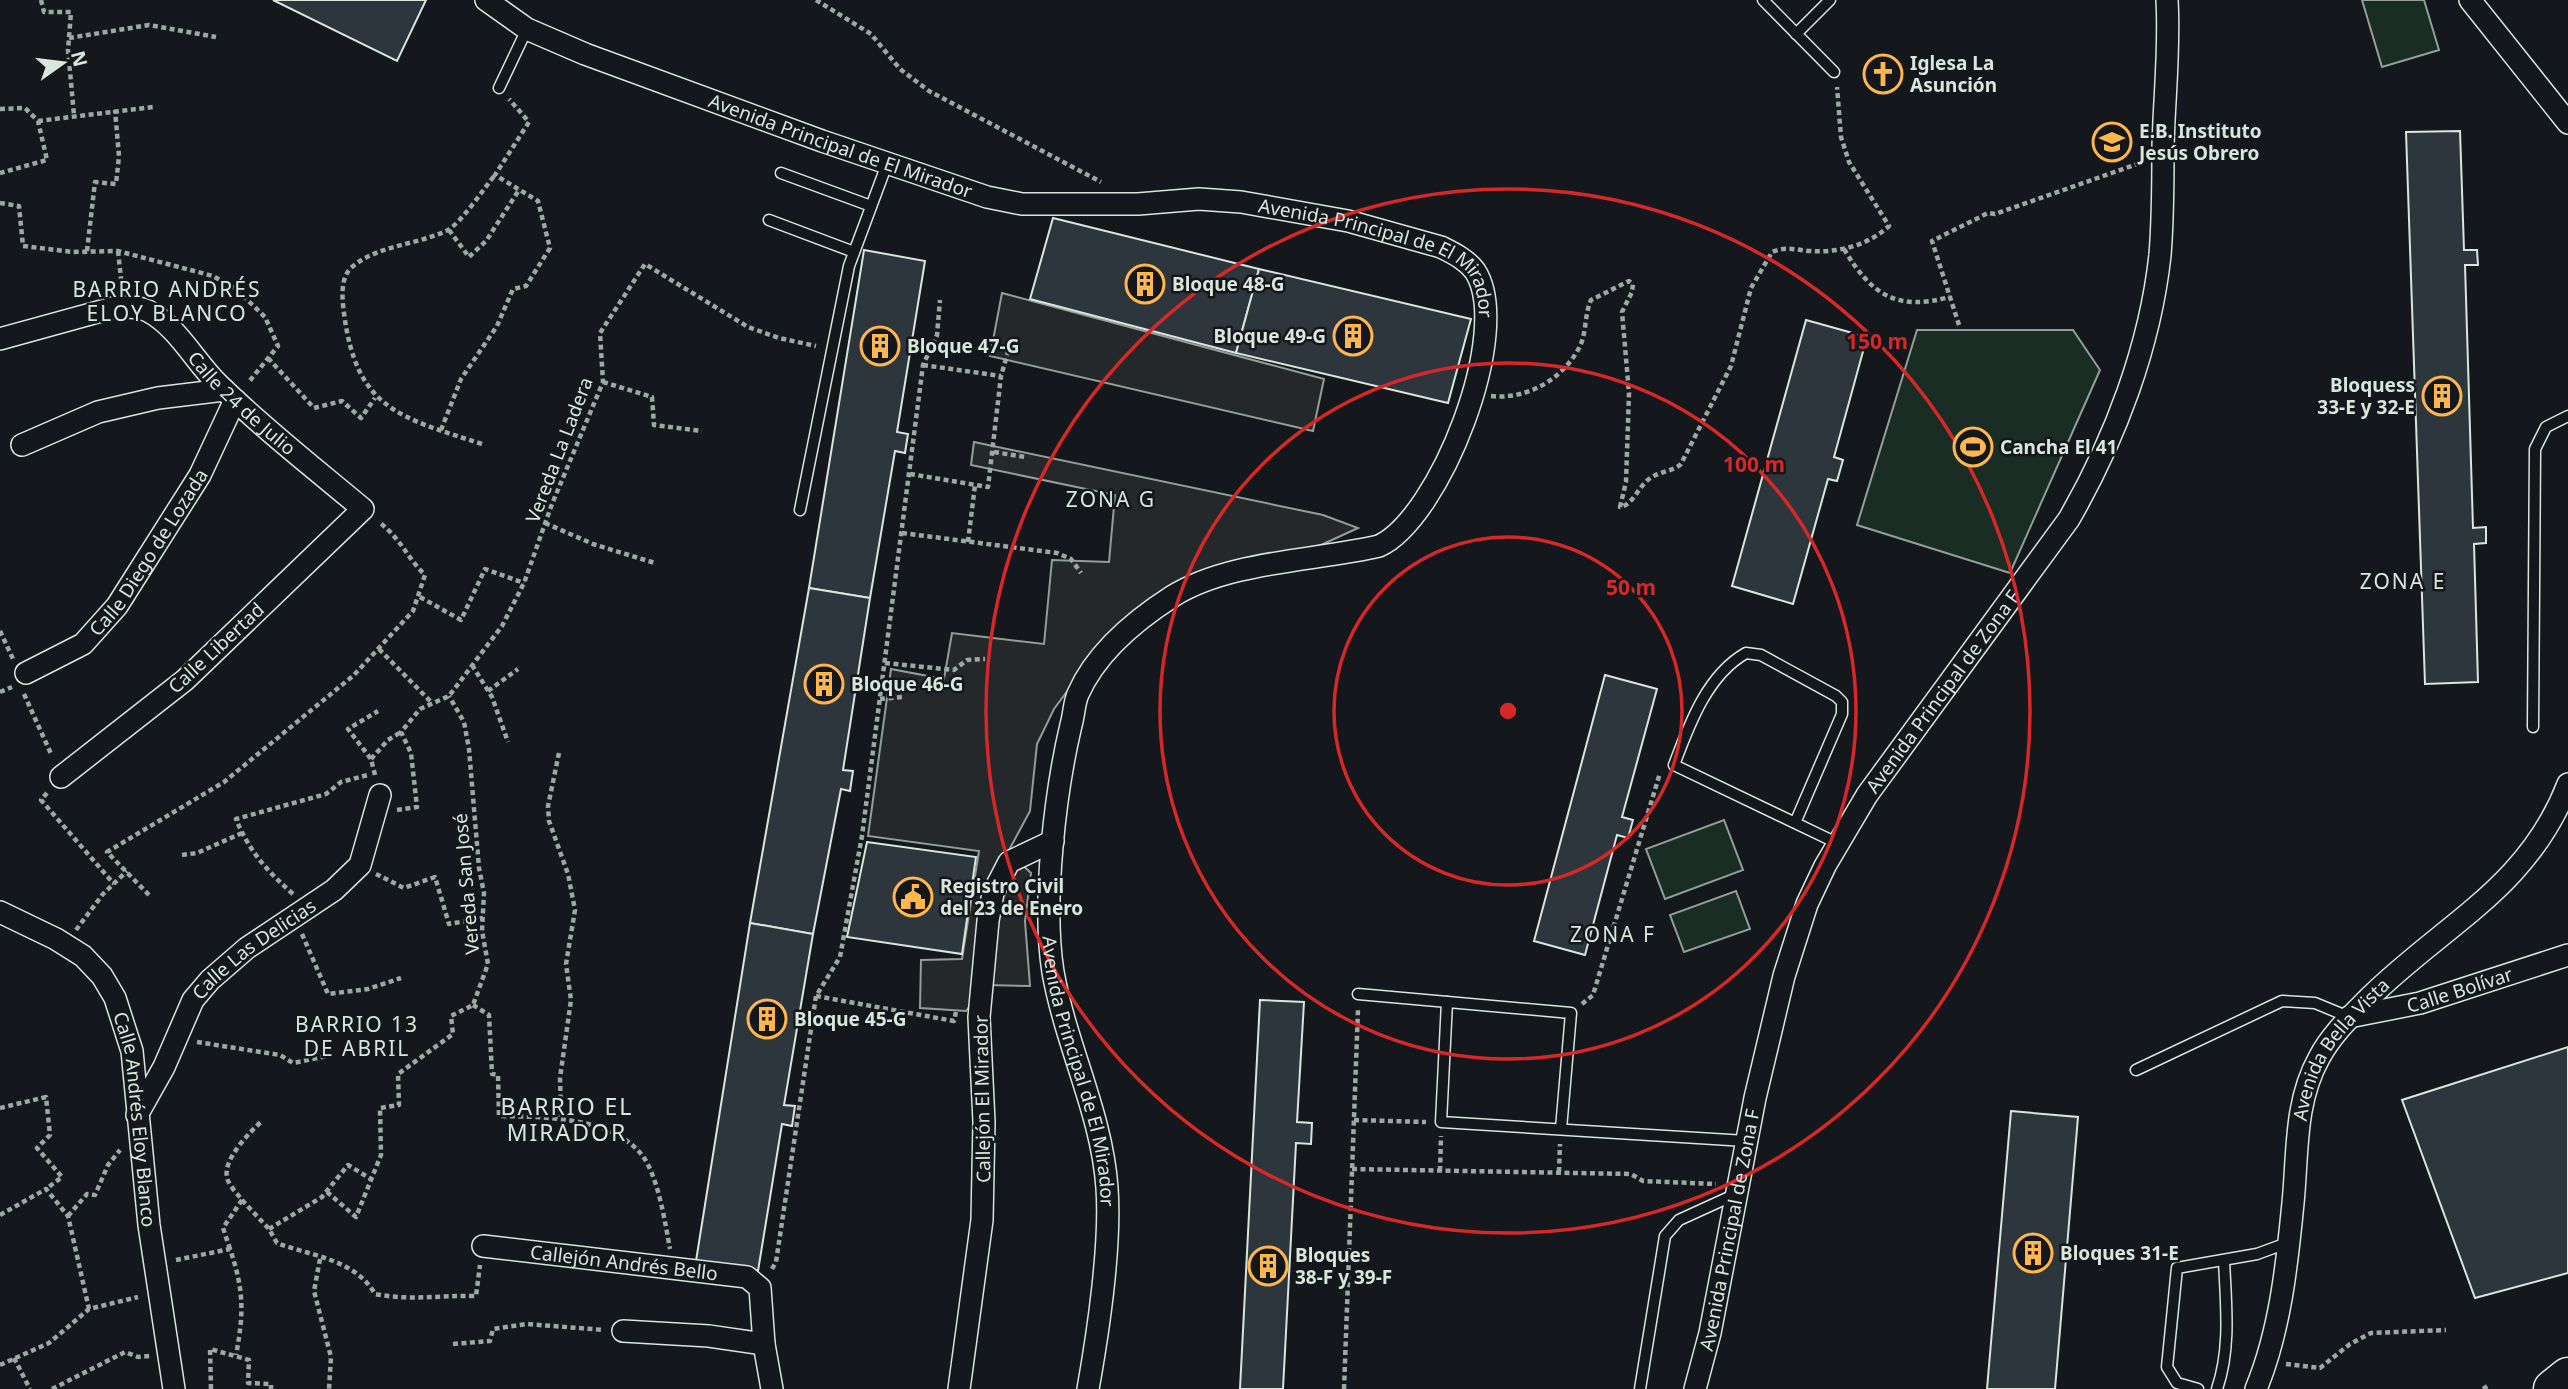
<svg xmlns="http://www.w3.org/2000/svg" width="2568" height="1389" viewBox="0 0 2568 1389" font-family="'Noto Sans',sans-serif">
  <style>
    .pitch { fill: #1a2d24; stroke: #939e99; stroke-width: 2 }
    .parking { fill: #24282b; stroke: #939e99; stroke-width: 2 }
    .building { fill: #2c363c; stroke: #d8e6dc; stroke-width: 2 }
    .lines { fill: none; stroke-linecap: round; stroke-linejoin: round }
    .service-casing { stroke: #d8e6dc; stroke-width: 13 }
    .minor-casing { stroke: #d8e6dc; stroke-width: 24 }
    .motorway-casing { stroke: #d8e6dc; stroke-width: 41 }
    .path { stroke: #9da8a2; stroke-width: 4.5; stroke-dasharray: 5 3.5; stroke-linecap: butt }
    .service { stroke: #14181c; stroke-width: 10 }
    .minor { stroke: #14181c; stroke-width: 21 }
    .motorway { stroke: #14181c; stroke-width: 38 }
    .ring { fill: none; stroke: #d62828; stroke-width: 3.5 }
    .labels { text-anchor: middle; dominant-baseline: central; stroke-width: 5; stroke-linejoin: round; paint-order: stroke }
    .poi-label { font-size: 19px; font-weight: bold; fill: #d8e6dc; stroke: #14181c; text-anchor: start }
    .street-label { font-size: 19px; fill: #d8e6dc; stroke: #14181c }
    .neighbourhood-label { font-size: 21px; letter-spacing: 2px; fill: #d8e6dc; stroke: #14181c }
    .quarter-label { font-size: 23px; letter-spacing: 2px; fill: #d8e6dc; stroke: #14181c }
    .centre { fill: #d62828; stroke: #14181c; stroke-width: 3.5 }
    .ring-label { font-size: 21px; text-anchor: middle; font-weight: bold; fill: #d62828; stroke: #14181c; stroke-width: 5; stroke-linejoin: round; paint-order: stroke }
  </style>
  <rect width="100%" height="100%" fill="#14181c"/>
  <g class="pitch">
    <polygon points="2362,0 2424,0 2439,50 2382,67"/>
    <polygon points="1917,330 2073,330 2100,370 2010,573 1857,525"/>
    <polygon points="1724,820 1743,870 1665,899 1646,849"/>
    <polygon points="1736,891 1750,929 1684,952 1670,915"/>
  </g>
  <g class="parking">
    <polygon points="1002,293 1324,379 1313,431 990,356"/>
    <polygon points="974,442 1323,515 1358,528 1321,545 1267,558 1192,584 1089,662 1054,709 1037,744 1030,811 1008,852 1031,873 1025,921 1030,986 985,985 966,1011 920,1008 921,960 962,959 979,851 868,836 891,669 944,679 952,633 1044,644 1052,560 1109,562 1115,495 971,465"/>
  </g>
  <g class="building">
    <polygon points="273,0 426,0 397,61"/>
    <polygon points="2460,131 2464,250 2477,250 2478,265 2465,265 2473,528 2486,527 2486,543 2474,544 2478,682 2425,684 2406,132"/>
    <polygon points="1053,218 1259,269 1236,353 1030,299"/>
    <polygon points="864,250 925,261 897,432 908,434 905,453 895,451 870,598 809,588"/>
    <polygon points="1259,269 1471,319 1448,403 1236,353"/>
    <polygon points="1806,320 1867,337 1834,457 1843,460 1837,481 1828,479 1793,604 1732,586"/>
    <polygon points="809,588 870,598 843,770 853,771 850,791 841,789 813,934 750,923"/>
    <polygon points="1605,675 1657,689 1622,817 1633,820 1628,838 1617,835 1585,955 1534,941"/>
    <polygon points="867,842 976,857 962,954 847,937"/>
    <polygon points="750,923 813,934 784,1105 795,1106 792,1126 782,1124 758,1271 696,1261"/>
    <polygon points="1260,1000 1304,1002 1297,1122 1312,1123 1311,1144 1296,1143 1283,1389 1240,1389"/>
    <polygon points="2568,1047 2568,1273 2475,1298 2402,1100"/>
    <polygon points="2011,1111 2078,1117 2055,1389 1987,1389"/>
  </g>
  <g class="lines">
    <defs>
      <g id="service">
        <polyline points="1763,0 1834,72"/>
        <polyline points="1796,34 1830,0"/>
        <polyline points="499,88 527,29"/>
        <polyline points="781,173 871,206"/>
        <polyline points="769,220 854,252"/>
        <polyline points="800,510 849,266 887,164"/>
        <polyline points="2533,727 2535,449 2546,427 2568,416"/>
        <path d="M1795,823L1842,714V702L1836,696L1761,655L1746,653C1707,675 1689,725 1674,765L1839,844"/>
        <polyline points="1358,994 1571,1013 1561,1129"/>
        <polyline points="1447,1002 1441,1122 1746,1141"/>
        <polyline points="2136,1070 2282,1001 2315,1003 2349,1017"/>
        <polyline points="1640,1389 1665,1236 1679,1220 1736,1194"/>
        <polyline points="2198,1389 2177,1383 2167,1367 2177,1268 2257,1254 2287,1243"/>
        <path d="M2217,1389C2231,1348 2226,1304 2224,1261"/>
      </g>
      <g id="minor">
        <path id="s1" d="M486,0L527,29L585,54L822,141L987,197L1022,204H1138L1199,199L1241,202L1348,221L1441,247C1453,253 1466,259 1475,271C1514,331 1439,519 1379,546C1315,561 1229,561 1173,596C1137,619 1096,653 1078,694C1074,703 1074,715 1071,725C1055,793 1042,903 1053,972C1066,1046 1102,1114 1107,1188C1111,1244 1098,1333 1088,1389"/>
        <polyline points="2470,0 2568,123"/>
        <path id="s2" d="M0,339L116,307C127,307 138,306 148,311C178,327 195,362 219,385C264,429 314,468 363,509L185,680L61,777"/>
        <polyline points="22,445 98,412 158,398 224,390"/>
        <path id="s3" d="M26,673L83,644L117,606L200,475L235,400"/>
        <path id="s4" d="M0,912L56,939L83,956L102,976L115,998L132,1051L149,1225L174,1389"/>
        <path id="s5" d="M2349,1017L2420,1003L2568,955"/>
        <path id="s6" d="M137,1115L164,1067L193,1000L210,980L247,948L334,890L360,865L380,795"/>
        <path id="s7" d="M483,1246L747,1277L760,1288L764,1344L772,1389"/>
        <polyline points="623,1331 709,1336 764,1344"/>
        <polyline points="959,1389 982,1220 984,1122 979,1017 988,921 993,893 1009,862 1053,841"/>
        <path id="s8" d="M1695,1389L1710,1333L1755,1098L1784,976L1807,904L1825,866L1867,795L2069,519C2115,439 2150,347 2160,255C2163,219 2163,184 2163,148C2164,99 2170,50 2167,0"/>
        <path id="s9" d="M2256,1389C2280,1331 2287,1265 2293,1203C2298,1154 2294,1103 2319,1058C2331,1035 2351,1016 2369,998C2444,924 2528,888 2568,784"/>
      </g>
      <polyline id="motorway" points="2553,1389 2568,1377"/>
    </defs>
    <use href="#service" class="service-casing"/>
    <use href="#minor" class="minor-casing"/>
    <use href="#motorway" class="motorway-casing"/>
    <g class="path">
      <polyline points="41,0 44,12 71,12 68,50 74,115"/>
      <polyline points="816,0 871,34 900,69 929,91 1101,182"/>
      <polyline points="69,38 149,25 216,37"/>
      <polyline points="0,109 25,108 38,121 47,160 0,173"/>
      <polyline points="38,121 153,107"/>
      <polyline points="0,203 19,206 23,246 73,252 118,251 213,276 236,289 265,317 278,346 248,383"/>
      <polyline points="449,230 469,257 486,241 519,190"/>
      <path d="M1844,249C1872,296 1897,311 1950,297"/>
      <polyline points="87,251 95,182 116,184 119,156 115,110"/>
      <polyline points="118,251 122,288"/>
      <polyline points="1959,325 1932,241 1988,213 1995,214 2143,162"/>
      <polyline points="268,358 314,408 342,401 361,418 375,398"/>
      <polyline points="923,365 1001,376"/>
      <polyline points="603,382 652,397 654,425 702,431"/>
      <path d="M1491,396C1526,400 1562,380 1579,348C1587,333 1584,316 1591,300L1629,281L1633,284L1632,292L1622,312L1629,393L1626,482L1620,507C1633,505 1638,487 1649,479C1659,471 1672,472 1681,464L1731,366L1751,288L1772,252C1786,246 1796,250 1810,251C1838,253 1869,245 1889,226L1849,162L1841,137L1837,87"/>
      <polyline points="441,430 461,379 497,326 513,289 526,286 550,248 538,201 495,175 529,122 509,99"/>
      <path d="M482,444C398,417 356,408 344,313C342,299 340,277 352,267C378,245 416,245 446,231C460,225 484,188 495,175"/>
      <polyline points="994,452 1025,457"/>
      <polyline points="910,474 988,487 1001,376 1008,352"/>
      <polyline points="545,523 593,544 655,563"/>
      <polyline points="902,533 1057,553 1071,559 1081,573"/>
      <polyline points="968,542 975,485"/>
      <polyline points="420,597 461,620 485,569 524,583"/>
      <polyline points="0,631 13,659"/>
      <polyline points="379,649 432,703"/>
      <polyline points="885,663 954,670 967,660 985,659"/>
      <polyline points="472,665 492,697 508,742"/>
      <polyline points="488,691 518,669"/>
      <polyline points="0,692 12,687"/>
      <polyline points="24,694 52,756"/>
      <polyline points="880,699 903,697"/>
      <polyline points="559,753 548,806 549,821 568,874 575,910 566,964 571,1000 560,1078 561,1117"/>
      <polyline points="371,759 388,740 401,732"/>
      <polyline points="375,775 371,759 348,729 378,711"/>
      <polyline points="47,793 41,800 114,884"/>
      <polyline points="397,810 417,807 411,753 401,732 420,709 449,696 502,626 524,583 552,504 603,382 600,333 645,264 748,327 779,338 816,346"/>
      <polyline points="182,855 197,853 242,833"/>
      <polyline points="376,874 404,888 435,877 449,924 483,918"/>
      <path d="M293,894C267,871 249,851 236,819L326,794L341,782L368,775"/>
      <path d="M149,895L107,852L224,782L354,675L413,611L425,575C405,555 402,540 379,522"/>
      <polyline points="76,930 103,894 127,871"/>
      <polyline points="302,934 328,994 368,989 401,978"/>
      <polyline points="816,996 954,1021 956,1012"/>
      <polyline points="1582,1004 1593,995 1660,773"/>
      <path d="M473,1005L489,1015L492,1074L498,1075L499,1116C542,1117 611,1116 642,1155C658,1176 665,1222 670,1249"/>
      <polyline points="197,1042 280,1055 293,1063 327,1056"/>
      <polyline points="0,1108 46,1097 50,1135 37,1148 62,1177 46,1189"/>
      <polyline points="1354,1120 1426,1122"/>
      <polyline points="1352,1169 1631,1174 1643,1181 1716,1184"/>
      <polyline points="1440,1171 1441,1136"/>
      <polyline points="1559,1172 1560,1144"/>
      <polyline points="327,1192 356,1217 381,1155 380,1108 399,1105 398,1074 453,1034 451,1016 473,1005 488,964 482,931 484,893 479,868 469,749 464,722 449,696"/>
      <path d="M242,1200L269,1229L277,1243C311,1256 355,1259 375,1294C411,1301 440,1295 476,1296L480,1265"/>
      <polyline points="0,1215 46,1189 68,1216 89,1309"/>
      <polyline points="68,1216 87,1194 95,1195 108,1165 120,1150"/>
      <polyline points="269,1229 322,1197 348,1165 371,1179"/>
      <path d="M230,1249L223,1228L242,1200C237,1193 228,1185 227,1177C223,1159 250,1132 262,1121"/>
      <polyline points="320,1259 314,1291 331,1357 329,1389"/>
      <path d="M176,1260L230,1249C244,1290 244,1313 236,1355"/>
      <polyline points="772,1269 776,1262 816,996 840,957 862,836 923,365 937,335 940,300"/>
      <polyline points="453,1344 490,1341 493,1329 527,1324 604,1330"/>
      <polyline points="14,1358 30,1389"/>
      <polyline points="2286,1364 2320,1368 2350,1344 2371,1333 2446,1330"/>
      <polyline points="0,1365 49,1343 89,1309 138,1297"/>
      <polyline points="52,1389 125,1352 138,1357 150,1356"/>
      <polyline points="211,1389 210,1349 249,1360 248,1383 271,1384 271,1389"/>
      <polyline points="1344,1389 1358,1009"/>
      <polyline points="2483,1389 2489,1385"/>
    </g>
    <use href="#service" class="service"/>
    <use href="#minor" class="minor"/>
    <use href="#motorway" class="motorway"/>
  </g>
  <g class="ring">
    <circle cx="1508" cy="711" r="174"/>
    <circle cx="1508" cy="711" r="348"/>
    <circle cx="1508" cy="711" r="522"/>
  </g>
  <defs>
    <symbol id="church-ring" viewBox="-11 -11 22 22"><circle r="9.5" fill="#14181c" stroke="#ffb74d" stroke-width="1.5"/><path d="M-1.2-6h2.4v3.5h3.3v2.4h-3.3V6h-2.4V-.1h-3.3v-2.4h3.3Z" fill="#ffb74d"/></symbol>
    <symbol id="school-ring" viewBox="-11 -11 22 22"><circle r="9.5" fill="#14181c" stroke="#ffb74d" stroke-width="1.5"/><path d="M0-5L7-2L0 1L-7-2ZM-4 1L0 2.5L4 1V4Q0 6-4 4Z" fill="#ffb74d"/></symbol>
    <symbol id="building-ring" viewBox="-11 -11 22 22"><circle r="9.5" fill="#14181c" stroke="#ffb74d" stroke-width="1.5"/><path d="M-4-6H4V6H1V3H-1V6H-4ZM-2.5-4.3h1.7v1.8h-1.7ZM.8-4.3h1.7v1.8H.8ZM-2.5-1h1.7V.8h-1.7ZM.8-1h1.7V.8H.8Z" fill="#ffb74d"/></symbol>
    <symbol id="stadium-ring" viewBox="-11 -11 22 22"><circle r="9.5" fill="#14181c" stroke="#ffb74d" stroke-width="1.5"/><path d="M0-5a6.5 5 0 1 0 0 10a6.5 5 0 1 0 0-10ZM-3.5-1.8h7v3.6h-7Z" fill="#ffb74d"/></symbol>
    <symbol id="civic-ring" viewBox="-11 -11 22 22"><circle r="9.5" fill="#14181c" stroke="#ffb74d" stroke-width="1.5"/><path d="M-.6-6.5H3V-4.5H.6V-3L4-1V1h2V6H-6V1h2V-1L-.6-3ZM-1.2 2.5V6h2.4V2.5Z" fill="#ffb74d"/></symbol>
  </defs>
  <g fill-rule="evenodd">
    <use href="#church-ring" x="1861" y="52" width="44" height="44"/>
    <use href="#school-ring" x="2090" y="120" width="44" height="44"/>
    <use href="#building-ring" x="1123" y="262" width="44" height="44"/>
    <use href="#building-ring" x="1331" y="314" width="44" height="44"/>
    <use href="#building-ring" x="858" y="324" width="44" height="44"/>
    <use href="#building-ring" x="2420" y="374" width="44" height="44"/>
    <use href="#stadium-ring" x="1951" y="425" width="44" height="44"/>
    <use href="#building-ring" x="802" y="662" width="44" height="44"/>
    <use href="#civic-ring" x="891" y="875" width="44" height="44"/>
    <use href="#building-ring" x="745" y="997" width="44" height="44"/>
    <use href="#building-ring" x="2011" y="1231" width="44" height="44"/>
    <use href="#building-ring" x="1246" y="1244" width="44" height="44"/>
  </g>
  <g class="labels">
    <g class="poi-label">
      <text x="1910" y="63">Iglesa La<tspan x="1910" dy="22">Asunción</tspan></text>
      <text x="2139" y="131">E.B. Instituto<tspan x="2139" dy="22">Jesús Obrero</tspan></text>
      <text x="1172" y="284">Bloque 48-G</text>
      <text x="1326" y="336" text-anchor="end">Bloque 49-G</text>
      <text x="907" y="346">Bloque 47-G</text>
      <text x="2415" y="385" text-anchor="end">Bloquess<tspan x="2415" dy="22">33-E y 32-E</tspan></text>
      <text x="2000" y="447">Cancha El 41</text>
      <text x="851" y="684">Bloque 46-G</text>
      <text x="940" y="886">Registro Civil<tspan x="940" dy="22">del 23 de Enero</tspan></text>
      <text x="794" y="1019">Bloque 45-G</text>
      <text x="2060" y="1253">Bloques 31-E</text>
      <text x="1295" y="1255">Bloques<tspan x="1295" dy="22">38-F y 39-F</tspan></text>
    </g>
    <g class="street-label">
      <text stroke="none"><textPath href="#s1" startOffset="385">Avenida Principal de El Mirador</textPath></text>
      <text stroke="none"><textPath href="#s1" startOffset="952">Avenida Principal de El Mirador</textPath></text>
      <text stroke="none"><textPath href="#s2" startOffset="285">Calle 24 de Julio</textPath></text>
      <text transform="translate(559 450) rotate(-69)">Vereda La Ladera</text>
      <text stroke="none"><textPath href="#s3" startOffset="177">Calle Diego de Lozada</textPath></text>
      <text transform="translate(216 648) rotate(-43)">Calle Libertad</text>
      <text stroke="none"><textPath href="#s8" startOffset="751">Avenida Principal de Zona F</textPath></text>
      <text transform="translate(466 884) rotate(-95)">Vereda San José</text>
      <text stroke="none"><textPath href="#s6" startOffset="208">Calle Las Delicias</textPath></text>
      <text stroke="none"><textPath href="#s5" startOffset="114">Calle Bolívar</textPath></text>
      <text stroke="none"><textPath href="#s9" startOffset="357">Avenida Bella Vista</textPath></text>
      <text stroke="none"><textPath href="#s1" startOffset="2086">Avenida Principal de El Mirador</textPath></text>
      <text transform="translate(982 1099) rotate(-91)">Callejón El Mirador</text>
      <text stroke="none"><textPath href="#s4" startOffset="271">Calle Andrés Eloy Blanco</textPath></text>
      <text stroke="none"><textPath href="#s8" startOffset="163">Avenida Principal de Zona F</textPath></text>
      <text stroke="none"><textPath href="#s7" startOffset="142">Callejón Andrés Bello</textPath></text>
    </g>
    <g class="neighbourhood-label">
      <text x="167" y="289">BARRIO ANDRÉS<tspan x="167" dy="24">ELOY BLANCO</tspan></text>
      <text x="1111" y="499">ZONA G</text>
      <text x="2403" y="581">ZONA E</text>
      <text x="1613" y="934">ZONA F</text>
      <text x="357" y="1024">BARRIO 13<tspan x="357" dy="24">DE ABRIL</tspan></text>
    </g>
    <g class="quarter-label">
      <text x="567" y="1106">BARRIO EL<tspan x="567" dy="26">MIRADOR</tspan></text>
    </g>
  </g>
  <circle cx="1508" cy="711" r="10" class="centre"/>
  <g class="ring-label">
    <text x="1877" y="349">150 m</text>
    <text x="1754" y="472">100 m</text>
    <text x="1631" y="595">50 m</text>
  </g>
  <g transform="translate(63 63) rotate(76)" stroke="#14181c" stroke-width="5" paint-order="stroke">
  <path d="M0-5L12 26L0 18L-12 26Z" fill="#d8e6dc"/>
  <text y="-10" font-size="19" font-weight="bold" text-anchor="middle" fill="#d8e6dc">N</text>
  </g>
</svg>
